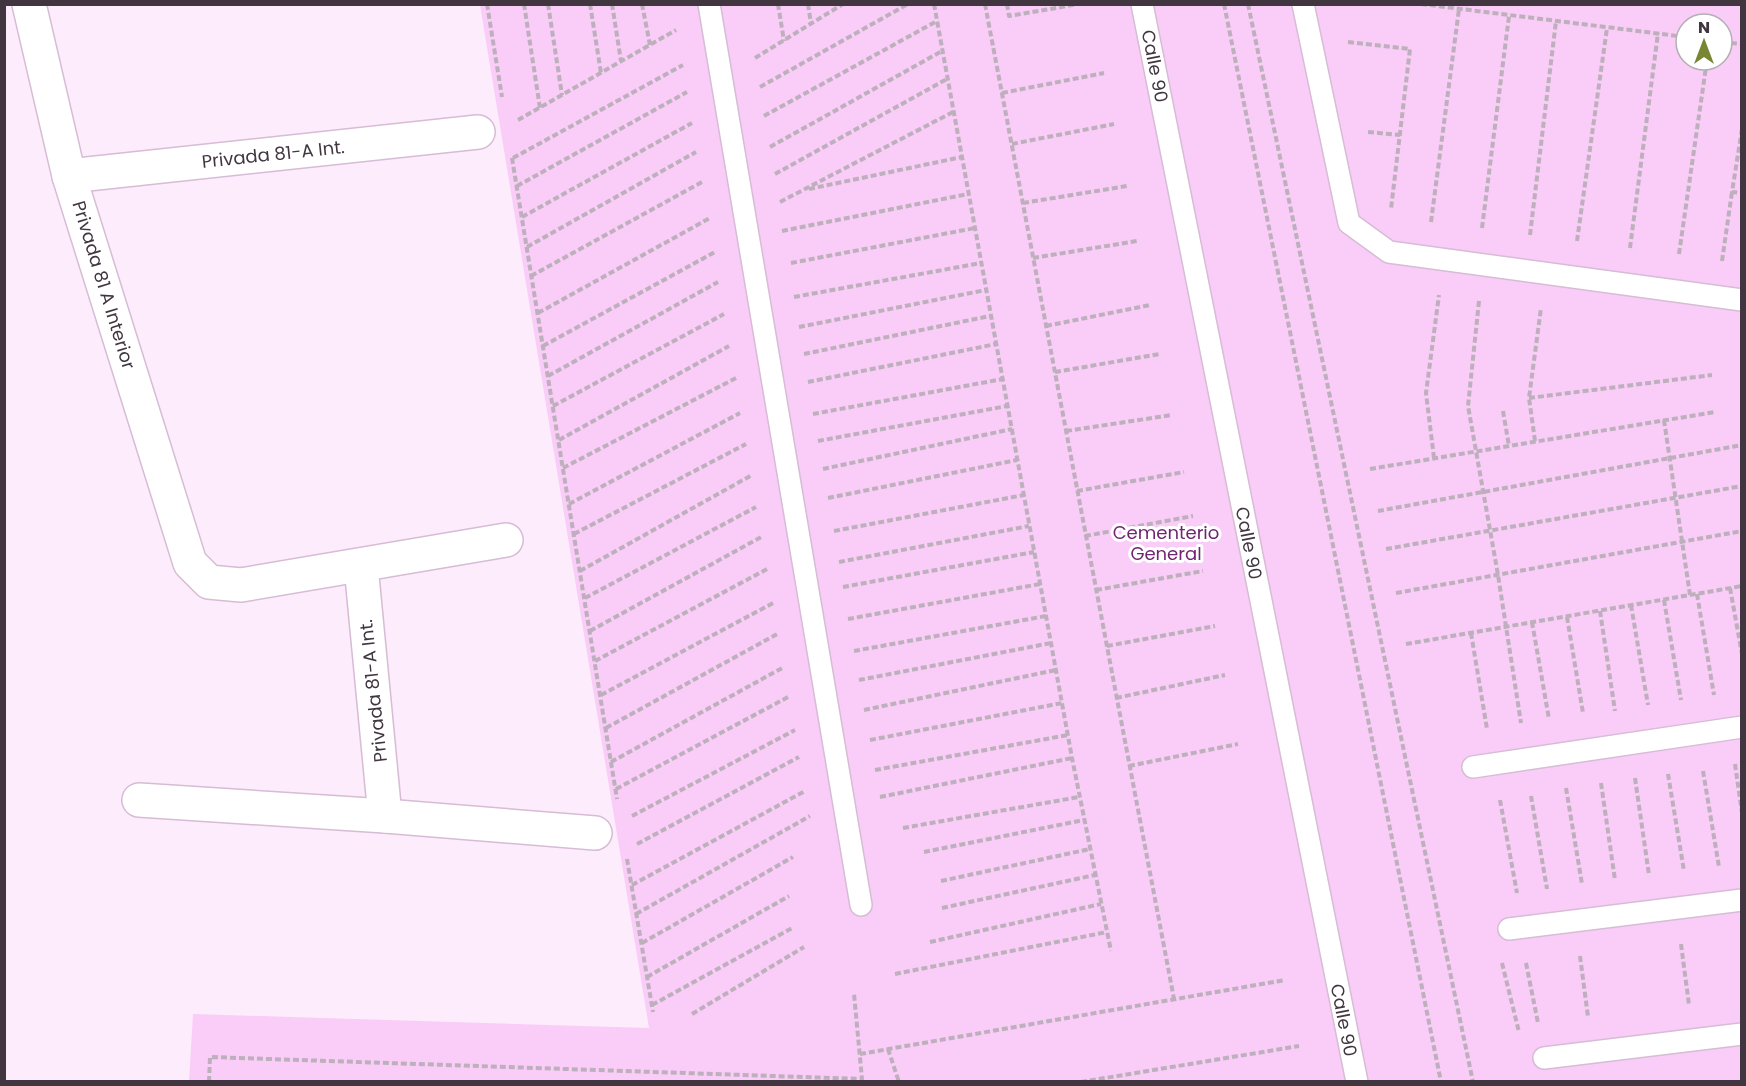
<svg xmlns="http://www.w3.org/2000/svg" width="1746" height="1086" viewBox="0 0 1746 1086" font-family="Poppins,sans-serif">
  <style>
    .green { fill: #f9cdf7; fill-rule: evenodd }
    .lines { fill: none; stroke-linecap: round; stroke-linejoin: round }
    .service-casing { stroke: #d6bcd5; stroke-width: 24 }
    .minor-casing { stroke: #d6bcd5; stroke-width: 36 }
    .path { stroke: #beafbd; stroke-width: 4; stroke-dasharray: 6 3; stroke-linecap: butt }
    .service { stroke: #fff; stroke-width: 21 }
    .minor { stroke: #fff; stroke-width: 33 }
    .labels { text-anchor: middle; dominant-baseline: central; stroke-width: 6; stroke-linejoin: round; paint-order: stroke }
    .street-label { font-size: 18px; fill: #413640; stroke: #fff }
    .park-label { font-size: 18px; fill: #712571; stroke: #fff }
  </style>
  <rect width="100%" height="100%" fill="#fdecfc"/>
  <path class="green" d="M480,5H1741V1081L189,1082L193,1014L649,1028ZM1686,24H1722V60H1686Z"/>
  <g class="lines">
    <defs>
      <g id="service">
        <polyline points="709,4 861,905"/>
        <polyline points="1142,4 1357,1082"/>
        <polyline points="1303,4 1349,223 1389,252 1742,300"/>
        <polyline points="1473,767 1742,727"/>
        <polyline points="1509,929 1742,900"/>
        <polyline points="1544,1058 1742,1034"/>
      </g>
      <g id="minor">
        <polyline points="29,4 69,176 190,563 209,582 241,585 506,540"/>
        <polyline points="69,176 478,132"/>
        <polyline points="361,566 385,816"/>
        <polyline points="139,800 385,816 595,833"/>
      </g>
    </defs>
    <use href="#service" class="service-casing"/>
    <use href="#minor" class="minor-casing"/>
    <g class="path">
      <polyline points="487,4 502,97"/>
      <polyline points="524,4 540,108"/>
      <polyline points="548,4 562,95"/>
      <polyline points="590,4 601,73"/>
      <polyline points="612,4 621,61"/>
      <polyline points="642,4 650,45"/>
      <polyline points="778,4 784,41"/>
      <polyline points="808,4 811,24"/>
      <polyline points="934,4 1072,758 1111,951"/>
      <polyline points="985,4 1174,999"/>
      <polyline points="1007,4 1009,16 1079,4"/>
      <polyline points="1224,4 1441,1082"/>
      <polyline points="1248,4 1473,1082"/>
      <polyline points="1421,4 1686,37"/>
      <polyline points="1348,42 1410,49 1391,209"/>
      <polyline points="1722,42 1742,44"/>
      <polyline points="755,58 843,4"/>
      <polyline points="760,87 908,4"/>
      <polyline points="1002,93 1104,73"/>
      <polyline points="764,116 937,21"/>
      <polyline points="518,120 676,30"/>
      <polyline points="1742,129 1732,192 1742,193"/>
      <polyline points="1368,132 1400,135"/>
      <polyline points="1012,144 1114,124"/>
      <polyline points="770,147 942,51"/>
      <polyline points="512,158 617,799"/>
      <polyline points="513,158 683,65"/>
      <polyline points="775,174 947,79"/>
      <polyline points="517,186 687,92"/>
      <polyline points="809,189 962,157"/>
      <polyline points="780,202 953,112"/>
      <polyline points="1023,203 1127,186"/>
      <polyline points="522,217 692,123"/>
      <polyline points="1431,222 1459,9"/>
      <polyline points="1482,228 1509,16"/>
      <polyline points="782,231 968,194"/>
      <polyline points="1530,235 1556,21"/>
      <polyline points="1577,241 1607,28"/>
      <polyline points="527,247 696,152"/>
      <polyline points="1630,248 1658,33"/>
      <polyline points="1679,254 1707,60"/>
      <polyline points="1033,258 1137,241"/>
      <polyline points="1722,261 1732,192"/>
      <polyline points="791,263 975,228"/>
      <polyline points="531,276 702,182"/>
      <polyline points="794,297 981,263"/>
      <polyline points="1479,301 1468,406 1498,575 1521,723"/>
      <polyline points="538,313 710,218"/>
      <polyline points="1046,326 1150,305"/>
      <polyline points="799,327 986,290"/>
      <polyline points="543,346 715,252"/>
      <polyline points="804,354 990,316"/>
      <polyline points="1055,372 1160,354"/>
      <polyline points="548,376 718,282"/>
      <polyline points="808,382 996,344"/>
      <polyline points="1529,398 1712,375"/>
      <polyline points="553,406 724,314"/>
      <polyline points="1503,411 1509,446"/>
      <polyline points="813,414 1003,379"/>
      <polyline points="1664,420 1690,595"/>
      <polyline points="1066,431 1172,415"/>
      <polyline points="559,440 729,346"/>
      <polyline points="818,441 1007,406"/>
      <polyline points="1535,441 1529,398 1541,308"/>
      <polyline points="1434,458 1426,393 1439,295"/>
      <polyline points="563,468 736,378"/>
      <polyline points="823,469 1012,429"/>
      <polyline points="1370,469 1715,412"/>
      <polyline points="1077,491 1184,472"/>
      <polyline points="828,498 1017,460"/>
      <polyline points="569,504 740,413"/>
      <polyline points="1378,511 1742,445"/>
      <polyline points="834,531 1024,495"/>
      <polyline points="574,534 746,444"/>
      <polyline points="1085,536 1193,516"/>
      <polyline points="1386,549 1742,486"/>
      <polyline points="839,562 1029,526"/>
      <polyline points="580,571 752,475"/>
      <polyline points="843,587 1034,552"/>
      <polyline points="1730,588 1742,654"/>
      <polyline points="1096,590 1203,571"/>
      <polyline points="1396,593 1742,531"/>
      <polyline points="1697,594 1714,695"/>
      <polyline points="585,598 756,507"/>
      <polyline points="1664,600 1681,700"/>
      <polyline points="1631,605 1648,705"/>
      <polyline points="1600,611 1615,711"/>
      <polyline points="1567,617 1583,713"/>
      <polyline points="848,619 1040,584"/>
      <polyline points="1532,622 1549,719"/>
      <polyline points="590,631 763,536"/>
      <polyline points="1471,633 1487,729"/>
      <polyline points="1406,644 1742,586"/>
      <polyline points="1107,646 1215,626"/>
      <polyline points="854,651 1046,616"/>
      <polyline points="595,661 769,568"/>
      <polyline points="859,680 1051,643"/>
      <polyline points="601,695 775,602"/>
      <polyline points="1116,698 1225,675"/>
      <polyline points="864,710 1056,670"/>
      <polyline points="606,728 779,633"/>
      <polyline points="870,740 1062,703"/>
      <polyline points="611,762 784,667"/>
      <polyline points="1735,764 1742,813"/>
      <polyline points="1129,766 1238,744"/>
      <polyline points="875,770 1068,735"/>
      <polyline points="1703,771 1719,867"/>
      <polyline points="1668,774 1684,871"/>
      <polyline points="1635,778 1649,875"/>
      <polyline points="1601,783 1615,880"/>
      <polyline points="1566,788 1582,884"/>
      <polyline points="616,789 790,696"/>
      <polyline points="1531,796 1547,889"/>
      <polyline points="880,797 1072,758"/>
      <polyline points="1500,800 1517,893"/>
      <polyline points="632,816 795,730"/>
      <polyline points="903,828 1079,797"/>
      <polyline points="637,844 799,757"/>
      <polyline points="924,852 1084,820"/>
      <polyline points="627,859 653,1012"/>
      <polyline points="941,881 1090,849"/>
      <polyline points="632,885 805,791"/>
      <polyline points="942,908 1095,875"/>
      <polyline points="636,914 810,816"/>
      <polyline points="930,942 1101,904"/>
      <polyline points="642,943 793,857"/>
      <polyline points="1681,944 1689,1005"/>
      <polyline points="1580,956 1588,1017"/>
      <polyline points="1502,963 1519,1032"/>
      <polyline points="1526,963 1538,1023"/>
      <polyline points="895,974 1107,932"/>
      <polyline points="647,977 789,896"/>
      <polyline points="652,1005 794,927"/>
      <polyline points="692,1014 804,947"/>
      <polyline points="888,1049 899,1082"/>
      <polyline points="860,1054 1285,980"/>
      <polyline points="209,1082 210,1057 862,1079 854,994"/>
      <polyline points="1081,1082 1299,1046"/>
    </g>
    <use href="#service" class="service"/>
    <use href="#minor" class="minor"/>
  </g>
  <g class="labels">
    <g class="street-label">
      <text transform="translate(1155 66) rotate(79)">Calle 90</text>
      <text transform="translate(273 154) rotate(-6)">Privada 81-A Int.</text>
      <text transform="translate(104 285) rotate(73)">Privada 81 A Interior</text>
      <text transform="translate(1249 543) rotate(79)">Calle 90</text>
      <text transform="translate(373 691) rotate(-96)">Privada 81-A Int.</text>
      <text transform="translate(1344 1020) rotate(79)">Calle 90</text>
    </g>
    <g class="park-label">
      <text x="1166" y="532">Cementerio<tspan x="1166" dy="21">General</tspan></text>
    </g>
  </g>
  <rect width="1746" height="1086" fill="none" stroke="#413640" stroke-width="12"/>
  <g transform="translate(1704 42)"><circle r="28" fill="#ffffff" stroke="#b3afb3" stroke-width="1.5"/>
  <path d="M0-4.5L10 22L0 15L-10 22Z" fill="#788634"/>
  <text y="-9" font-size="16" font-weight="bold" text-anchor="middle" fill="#413640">N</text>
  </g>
</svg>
